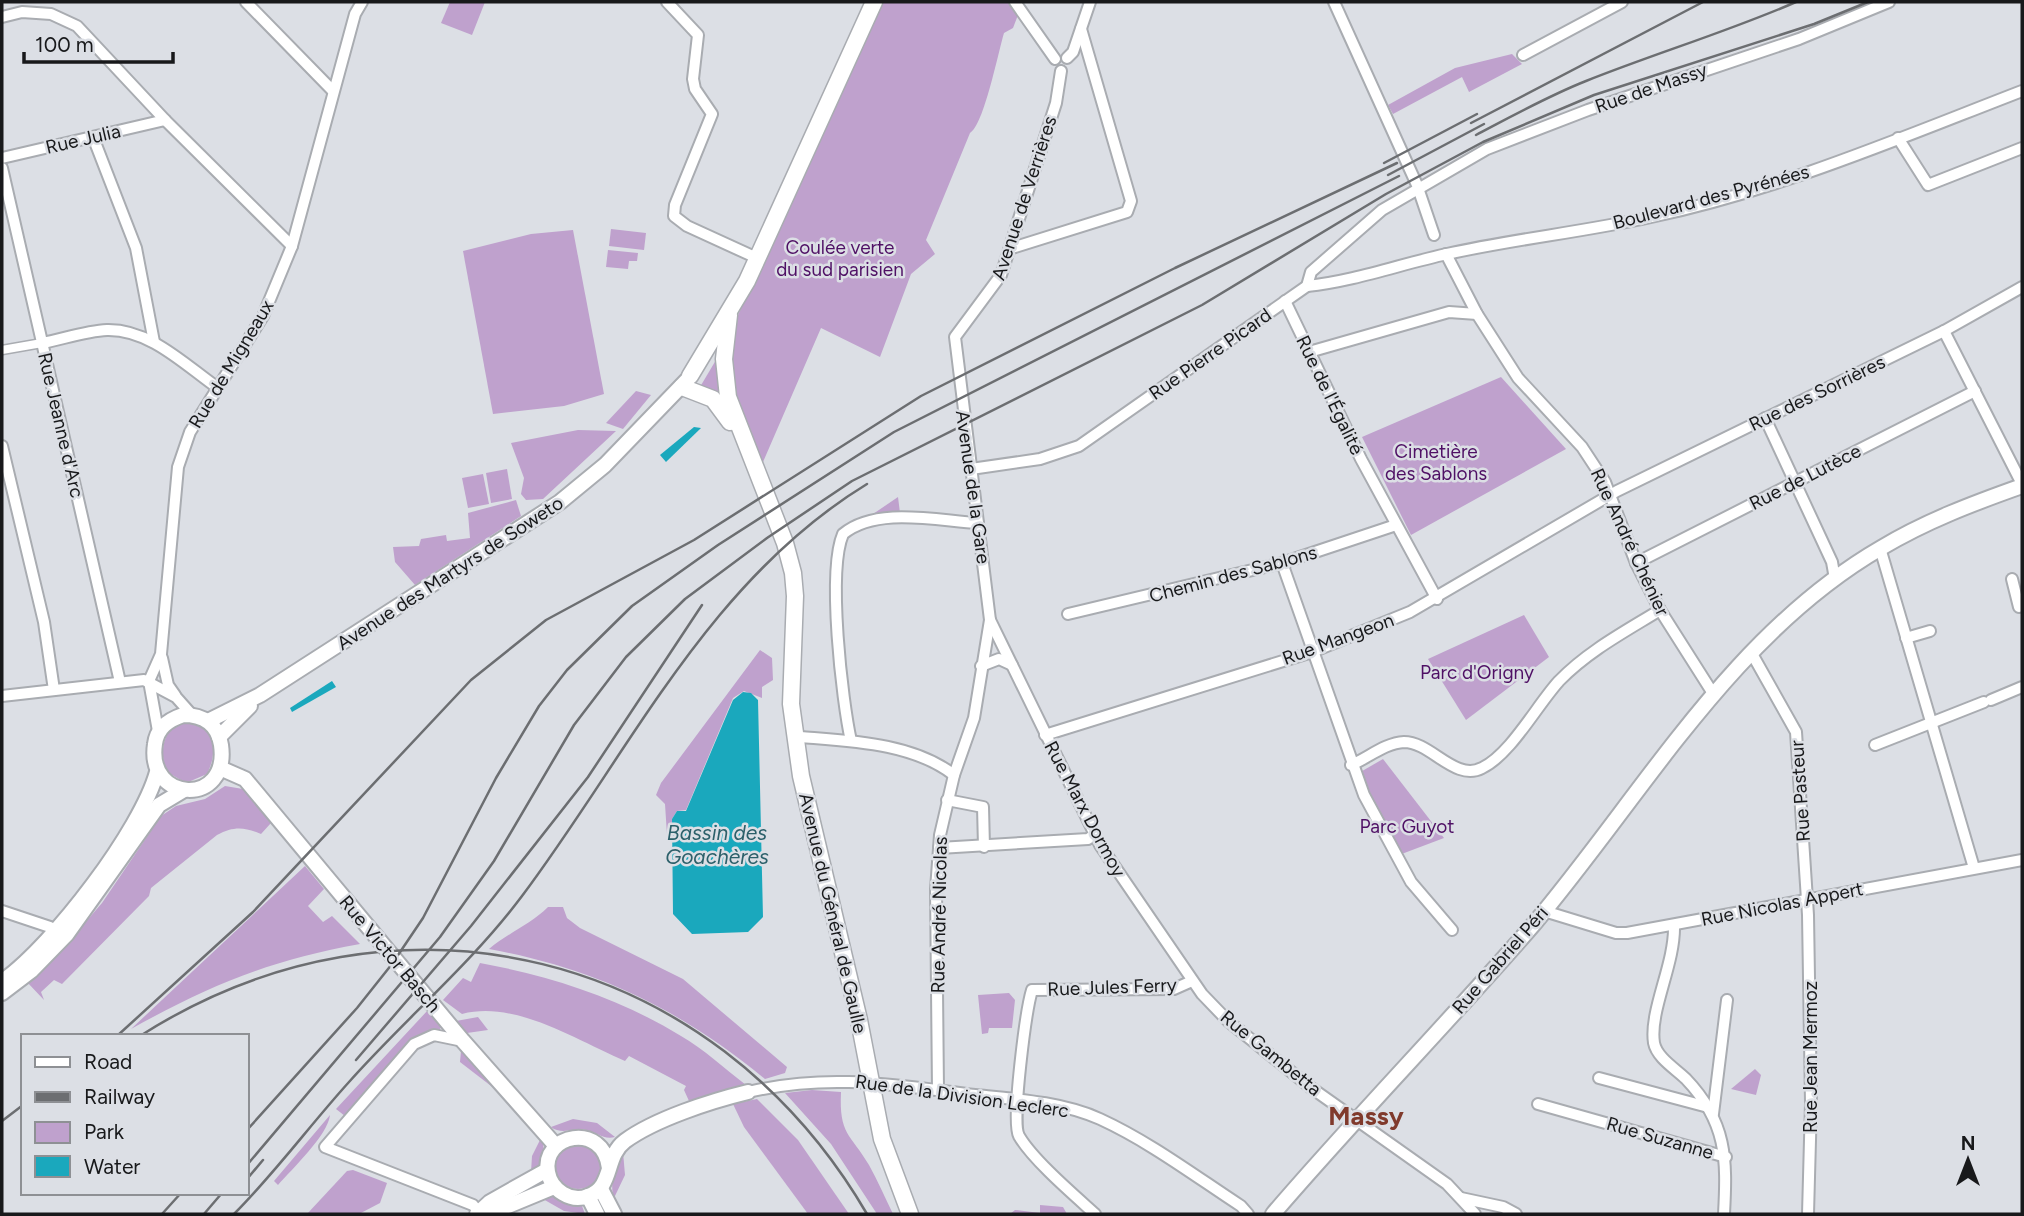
<svg xmlns="http://www.w3.org/2000/svg" width="2024" height="1216" viewBox="0 0 2024 1216" font-family="Figtree,sans-serif">
  <style>
    .green { fill: #bfa1cd }
    .water { fill: #1aa8bd }
    .lines { fill: none; stroke-linecap: round; stroke-linejoin: round }
    .pedestrian-casing { stroke: #a9acb1; stroke-width: 11 }
    .minor-casing { stroke: #a9acb1; stroke-width: 14 }
    .tertiary-casing { stroke: #a9acb1; stroke-width: 18 }
    .secondary-casing { stroke: #a9acb1; stroke-width: 19 }
    .pedestrian { stroke: #fff; stroke-width: 8 }
    .minor { stroke: #fff; stroke-width: 10 }
    .tertiary { stroke: #fff; stroke-width: 14 }
    .secondary { stroke: #fff; stroke-width: 16 }
    .rail { stroke: #6c6e71; stroke-width: 2.5 }
    .labels { text-anchor: middle; dominant-baseline: central; stroke-width: 5; stroke-linejoin: round; paint-order: stroke }
    .street-label { font-size: 19px; fill: #18191b; stroke: #dcdfe5 }
    .park-label { font-size: 19px; fill: #4f1065; stroke: #dcdfe5 }
    .water-label { font-size: 21px; font-style: italic; fill: #2c606a; stroke: #dcdfe5 }
    .district-label { font-size: 26px; font-weight: bold; fill: #803a2c; stroke: #dcdfe5 }
  </style>
  <rect width="100%" height="100%" fill="#dcdfe5"/>
  <g class="green">
    <polygon points="450,2 485,2 472,35 441,23"/>
    <path d="M877,2H1023L1013,28L1004,33C998,53 984,125 970,133L926,240L935,254L911,274L880,357L821,328L763,462L758,464L732,400L731,331Z"/>
    <polygon points="1512,54 1522,64 1469,92 1462,77 1393,114 1388,105 1455,68"/>
    <polygon points="611,229 646,233 644,250 609,246"/>
    <polygon points="573,230 604,394 564,406 493,414 463,251 531,234"/>
    <polygon points="608,250 638,253 637,261 629,261 628,269 606,267"/>
    <polygon points="716,360 720,363 724,403 700,387"/>
    <polygon points="1501,377 1566,449 1411,535 1362,437"/>
    <polygon points="636,391 651,395 623,429 606,423"/>
    <polygon points="578,430 616,431 543,499 526,500 521,494 524,478 511,443"/>
    <polygon points="507,469 512,499 491,503 486,473"/>
    <polygon points="483,474 489,504 468,508 462,478"/>
    <polygon points="898,497 900,513 873,514"/>
    <polygon points="516,500 521,516 415,585 395,562 393,547 419,546 421,539 446,535 447,541 470,538 468,513"/>
    <polygon points="1524,615 1549,657 1466,720 1428,659"/>
    <polygon points="760,650 772,658 773,680 762,687 762,698 744,691 733,698 686,810 677,811 672,819 672,836 667,835 665,804 656,795 661,783"/>
    <path d="M187,722L208,730C216,745 214,760 207,774L186,783L167,772C158,752 163,726 187,722Z"/>
    <polygon points="1383,759 1444,838 1399,855 1357,774"/>
    <path d="M225,786L243,789L271,823L261,834C244,827 234,826 217,835L151,888L149,896L62,984L54,980L41,992L44,1000L27,982L59,953L102,903L161,816L176,806L205,799Z"/>
    <path d="M305,866L324,889L308,906L323,922L332,916L360,944C268,961 212,984 131,1029Z"/>
    <path d="M548,907H563L567,918L580,928L683,979L787,1067L785,1073L765,1079C680,1009 597,969 489,949C508,933 531,924 548,907Z"/>
    <path d="M480,963C551,976 619,998 681,1036C704,1049 725,1069 746,1085L689,1101L684,1090L686,1086L629,1056L625,1061C576,1040 516,1000 462,1014L443,1000L463,978L471,982Z"/>
    <polygon points="1009,993 1015,1000 1012,1028 989,1028 988,1033 982,1034 978,995"/>
    <polygon points="428,1010 442,1024 439,1032 423,1033 410,1043 345,1116 336,1109"/>
    <polygon points="478,1017 488,1030 467,1033 456,1021"/>
    <polygon points="461,1051 495,1086 495,1089 460,1062"/>
    <polygon points="1755,1069 1761,1075 1756,1095 1731,1089"/>
    <path d="M812,1090L841,1092C839,1135 850,1133 869,1165C878,1181 885,1198 893,1214H877L831,1144L785,1093Z"/>
    <polygon points="757,1099 798,1140 849,1214 808,1214 744,1127 733,1104"/>
    <path d="M330,1115C328,1135 292,1169 278,1185L274,1181Z"/>
    <path d="M573,1119L597,1123L615,1137C603,1140 597,1132 586,1130C573,1128 561,1135 551,1127Z"/>
    <path d="M541,1138C547,1149 542,1166 531,1172L532,1156Z"/>
    <circle cx="578" cy="1166" r="23"/>
    <path d="M623,1152L625,1175L614,1198C609,1184 615,1164 623,1152Z"/>
    <polygon points="353,1170 387,1183 380,1203 359,1214 307,1214 347,1171"/>
    <polygon points="552,1195 582,1206 585,1214 564,1211 543,1199"/>
    <polygon points="1040,1205 1063,1207 1067,1214 1010,1214 1015,1210 1040,1213"/>
  </g>
  <g class="water">
    <polygon points="694,427 701,428 666,462 660,455"/>
    <polygon points="332,681 336,687 292,712 290,708"/>
    <polygon points="743,692 751,693 758,700 763,917 748,932 692,934 673,914 672,819 677,811 686,811 733,700"/>
  </g>
  <g class="lines">
    <defs>
      <polyline id="pedestrian" points="2,350 42,343"/>
      <g id="minor">
        <polyline points="246,2 333,91"/>
        <polyline points="667,2 698,35 693,79 695,89 712,114 675,205 674,216 687,226 757,258"/>
        <polyline points="1015,2 1055,59"/>
        <polyline points="1334,2 1417,185 1434,235"/>
        <polyline points="2,17 22,12 51,14 77,26 165,120 292,246"/>
        <polyline points="1523,55 1622,2"/>
        <polyline points="1067,58 1073,52 1090,2"/>
        <polyline points="93,137 136,248 154,342"/>
        <polyline points="1898,138 1928,185 2022,148"/>
        <polyline points="2,158 165,120"/>
        <polyline points="2,168 120,682"/>
        <polyline points="1012,248 1127,212 1131,201 1081,29"/>
        <polyline points="1446,254 1477,314 1518,378 1582,447 1605,482 1636,563 1660,610 1714,695"/>
        <path d="M1307,286C1355,281 1401,264 1447,254C1514,239 1583,232 1651,217C1779,190 1900,138 2022,91"/>
        <polyline points="1285,301 1361,459 1437,599"/>
        <polyline points="1944,331 2022,484"/>
        <path d="M42,343C63,339 86,331 107,330C150,329 185,365 218,388"/>
        <polyline points="1309,352 1449,312 1477,314"/>
        <polyline points="1765,418 1832,562 1835,579"/>
        <polyline points="2,446 44,622 54,690"/>
        <polyline points="971,469 1040,459 1079,446 1307,286 1311,272 1382,210 1487,149 1588,110 1799,39 1889,2"/>
        <polyline points="1880,548 1974,868"/>
        <polyline points="1282,563 1364,795 1411,882 1452,930"/>
        <polyline points="1636,563 1975,391"/>
        <polyline points="2012,579 2019,607"/>
        <polyline points="1068,614 1282,563 1396,525"/>
        <polyline points="990,620 1100,845 1202,994 1228,1021 1310,1087 1447,1184 1475,1214"/>
        <polyline points="1906,638 1930,631"/>
        <polyline points="1751,652 1796,732 1808,915 1811,1103 1808,1214"/>
        <polyline points="162,658 168,685 175,695"/>
        <polyline points="981,666 999,659 1012,665"/>
        <polyline points="149,681 161,654 178,467 190,432 263,316 292,246 355,14 362,2"/>
        <polyline points="149,681 158,731"/>
        <polyline points="2,696 144,680 176,697 192,715"/>
        <polyline points="1991,700 2022,687"/>
        <polyline points="1045,735 1312,652 1410,612 1617,491 1944,331 2022,287"/>
        <path d="M801,737C851,741 913,743 954,775"/>
        <path d="M851,741C842,700 827,571 843,534C877,506 938,521 978,523"/>
        <polyline points="1875,745 1984,702"/>
        <path d="M1351,765C1368,758 1385,743 1404,742C1431,742 1455,782 1482,768C1511,754 1537,705 1559,681C1588,651 1626,631 1660,610"/>
        <polyline points="947,800 983,807 984,847"/>
        <polyline points="939,848 1088,839 1095,834"/>
        <polyline points="2,911 50,927 60,936"/>
        <polyline points="1544,911 1616,933 1627,933 2022,860"/>
        <path d="M1674,926C1675,964 1649,1011 1654,1043C1657,1058 1676,1069 1686,1079C1727,1122 1727,1159 1724,1214"/>
        <polyline points="463,1041 434,1035 414,1044 325,1147 473,1205 480,1213"/>
        <polyline points="1599,1078 1708,1107"/>
        <polyline points="938,1090 936,889 940,835 954,775 974,718 990,620 955,337 1001,275 1056,103 1061,71"/>
        <path d="M748,1092C830,1073 893,1085 975,1095C1015,1099 1063,1102 1100,1119C1150,1142 1195,1176 1241,1206L1248,1214"/>
        <polyline points="1538,1104 1726,1157"/>
        <polyline points="1713,1114 1727,1000"/>
        <polyline points="1461,1198 1503,1207 1516,1214"/>
        <path d="M1095,1214C1074,1195 1033,1160 1019,1136C1011,1122 1026,1010 1032,990L1174,989L1192,981"/>
      </g>
      <g id="tertiary">
        <path d="M183,715C203,715 218,724 221,745C230,807 146,803 155,744C157,728 168,720 183,715Z"/>
        <polyline points="208,721 260,695 560,502 605,465 688,379"/>
        <polyline points="219,737 250,706"/>
        <polyline points="220,768 245,779 463,1041 556,1146"/>
        <path d="M4,980C54,944 141,830 157,772"/>
        <polyline points="2,993 31,971 67,934 159,805 184,790"/>
        <path d="M609,1168C603,1121 541,1134 548,1172C551,1190 571,1203 588,1196C614,1187 604,1157 625,1141C655,1119 711,1101 748,1092"/>
        <polyline points="601,1189 614,1214"/>
        <polyline points="588,1196 597,1214"/>
        <polyline points="482,1212 508,1206 554,1187"/>
        <polyline points="477,1214 490,1202 547,1170"/>
        <path d="M1273,1214C1357,1116 1448,1023 1533,925C1642,796 1731,635 1881,548C1926,521 1974,503 2022,486"/>
      </g>
      <g id="secondary">
        <polyline points="729,315 724,359 728,397 785,543 793,573 795,596 791,704 801,776 859,1020 882,1139 910,1214"/>
        <polyline points="690,376 747,281 874,2"/>
        <polyline points="682,387 713,399 730,422"/>
      </g>
    </defs>
    <use href="#pedestrian" class="pedestrian-casing"/>
    <use href="#minor" class="minor-casing"/>
    <use href="#tertiary" class="tertiary-casing"/>
    <use href="#secondary" class="secondary-casing"/>
    <use href="#pedestrian" class="pedestrian"/>
    <use href="#minor" class="minor"/>
    <use href="#tertiary" class="tertiary"/>
    <use href="#secondary" class="secondary"/>
    <g class="rail">
      <polyline points="1471,123 1703,2"/>
      <path d="M1476,135C1512,116 1548,96 1586,81C1656,53 1727,32 1796,2"/>
      <polyline points="1384,163 1477,114"/>
      <polyline points="1388,175 1484,124"/>
      <polyline points="117,1036 253,912 471,680 546,620 694,540 921,396 1175,268 1397,163"/>
      <path d="M140,1036C398,871 713,950 867,1214"/>
      <polyline points="356,1060 471,926 588,777 702,605"/>
      <polyline points="2,1121 23,1105"/>
      <polyline points="247,1130 357,1008 392,964 423,918 496,778 539,706 567,670 632,606 718,545 894,432 1399,176"/>
      <polyline points="247,1165 440,937 494,861 574,725 626,657 685,599 767,538 852,481 1202,305 1386,194 1483,142 1594,95 1814,24 1868,2"/>
      <polyline points="247,1179 263,1160"/>
      <polyline points="162,1214 181,1193"/>
      <polyline points="204,1214 222,1193"/>
      <path d="M234,1214C275,1173 310,1125 349,1082C405,1019 471,964 522,896C630,752 708,581 867,484"/>
    </g>
  </g>
  <g class="labels">
    <g class="street-label">
      <text transform="translate(1651 88) rotate(-19)">Rue de Massy</text>
      <text transform="translate(83 139) rotate(-13)">Rue Julia</text>
      <text transform="translate(1711 197) rotate(-15)">Boulevard des Pyrénées</text>
      <text transform="translate(1024 198) rotate(-72)">Avenue de Verrières</text>
      <text transform="translate(1210 354) rotate(-35)">Rue Pierre Picard</text>
      <text transform="translate(231 364) rotate(-59)">Rue de Migneaux</text>
      <text transform="translate(1817 393) rotate(-26)">Rue des Sorrières</text>
      <text transform="translate(1330 395) rotate(64)">Rue de l'Égalité</text>
      <text transform="translate(61 425) rotate(77)">Rue Jeanne d'Arc</text>
      <text transform="translate(1805 477) rotate(-27)">Rue de Lutèce</text>
      <text transform="translate(973 487) rotate(82)">Avenue de la Gare</text>
      <text transform="translate(1630 542) rotate(65)">Rue André Chénier</text>
      <text transform="translate(450 573) rotate(-33)">Avenue des Martyrs de Soweto</text>
      <text transform="translate(1233 574) rotate(-15)">Chemin des Sablons</text>
      <text transform="translate(1338 639) rotate(-20)">Rue Mangeon</text>
      <text transform="translate(1800 791) rotate(-94)">Rue Pasteur</text>
      <text transform="translate(1085 809) rotate(62)">Rue Marx Dormoy</text>
      <text transform="translate(1782 904) rotate(-11)">Rue Nicolas Appert</text>
      <text transform="translate(833 913) rotate(77)">Avenue du Général de Gaulle</text>
      <text transform="translate(939 915) rotate(-89)">Rue André Nicolas</text>
      <text transform="translate(390 954) rotate(50)">Rue Victor Basch</text>
      <text transform="translate(1500 960) rotate(-49)">Rue Gabriel Péri</text>
      <text transform="translate(1112 987) rotate(-2)">Rue Jules Ferry</text>
      <text transform="translate(1271 1053) rotate(39)">Rue Gambetta</text>
      <text transform="translate(1810 1057) rotate(-90)">Rue Jean Mermoz</text>
      <text transform="translate(962 1096) rotate(8)">Rue de la Division Leclerc</text>
      <text transform="translate(1660 1138) rotate(16)">Rue Suzanne</text>
    </g>
    <g class="park-label">
      <text x="840" y="247">Coulée verte<tspan x="840" dy="22">du sud parisien</tspan></text>
      <text x="1436" y="451">Cimetière<tspan x="1436" dy="22">des Sablons</tspan></text>
      <text x="1477" y="672">Parc d'Origny</text>
      <text x="1407" y="826">Parc Guyot</text>
    </g>
    <g class="water-label">
      <text x="717" y="832">Bassin des<tspan x="717" dy="24">Goachères</tspan></text>
    </g>
    <g class="district-label">
      <text x="1366" y="1116">Massy</text>
    </g>
  </g>
  <rect width="2024" height="1216" fill="none" stroke="#18191b" stroke-width="7"/>
  <rect x="21" y="1034" width="228" height="161" fill="#dcdfe5" stroke="#8e9094" stroke-width="2"/>
  <rect x="35" y="1057" width="35" height="10" fill="#ffffff" stroke="#8e9094" stroke-width="2"/>
  <text x="84" y="1069" font-size="21" fill="#18191b">Road</text>
  <rect x="35" y="1092" width="35" height="10" fill="#6c6e71" stroke="#8e9094" stroke-width="2"/>
  <text x="84" y="1104" font-size="21" fill="#18191b">Railway</text>
  <rect x="35" y="1122" width="35" height="21" fill="#bfa1cd" stroke="#8e9094" stroke-width="2"/>
  <text x="84" y="1139" font-size="21" fill="#18191b">Park</text>
  <rect x="35" y="1156" width="35" height="21" fill="#1aa8bd" stroke="#8e9094" stroke-width="2"/>
  <text x="84" y="1174" font-size="21" fill="#18191b">Water</text>
  <g transform="translate(1968 1160)" stroke="#dcdfe5" stroke-width="5" paint-order="stroke">
  <path d="M0-5L12 26L0 18L-12 26Z" fill="#18191b"/>
  <text y="-10" font-size="19" font-weight="bold" text-anchor="middle" fill="#18191b">N</text>
  </g>
  <path d="M24 52v10h149v-10" fill="none" stroke="#18191b" stroke-width="3.5"/>
  <text x="35" y="52" font-size="21" fill="#18191b" stroke="#dcdfe5" stroke-width="5" paint-order="stroke">100 m</text>
</svg>
